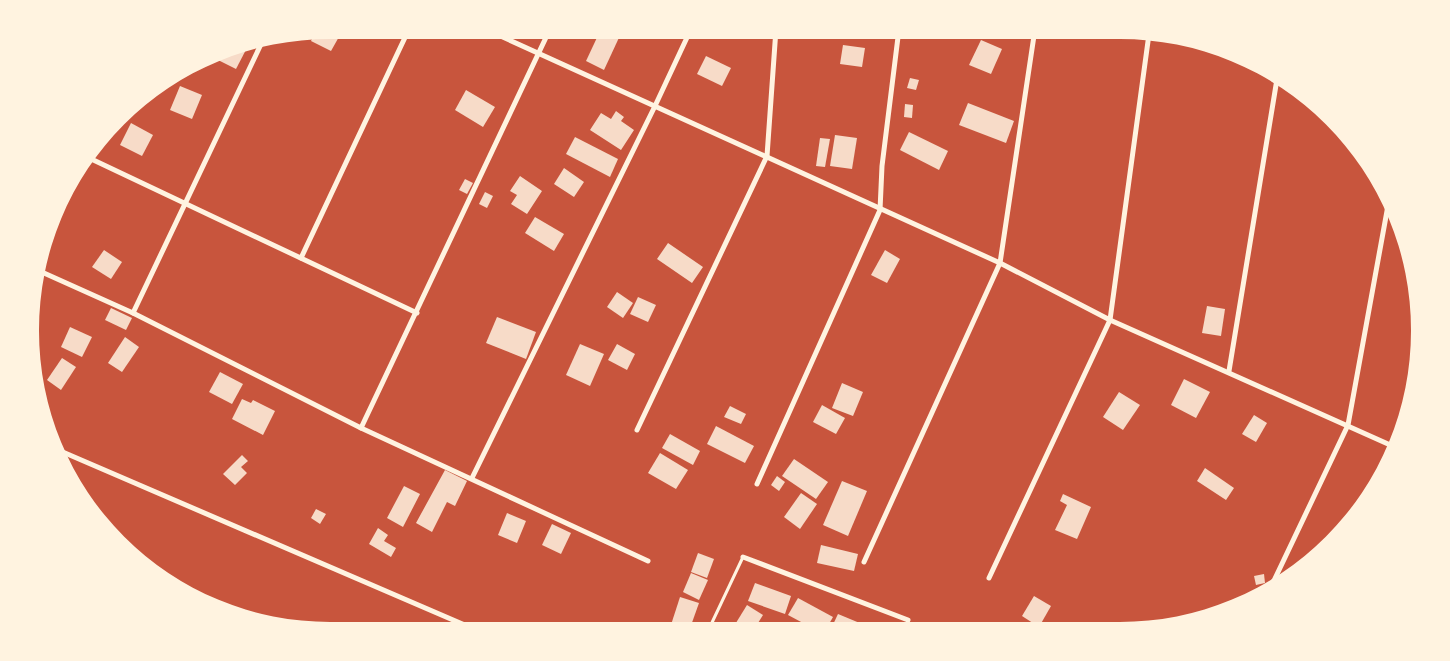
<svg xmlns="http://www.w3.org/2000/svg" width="1450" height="661" viewBox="0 0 1450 661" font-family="'Archivo Narrow',sans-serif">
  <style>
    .building { fill: #f7dbc8 }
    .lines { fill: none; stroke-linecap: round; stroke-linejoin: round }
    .service { stroke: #fff3e0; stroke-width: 3 }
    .minor { stroke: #fff3e0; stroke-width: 5 }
  </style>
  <rect width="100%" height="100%" fill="#c8553d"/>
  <g class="building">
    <polygon points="328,29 340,35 331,51 311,41 316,31"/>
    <polygon points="601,29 623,29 604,70 586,61"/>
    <polygon points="981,40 1002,49 991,74 969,65"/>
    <polygon points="250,42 236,69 212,57 233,45"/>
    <polygon points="843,45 865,48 862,67 840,64"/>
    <polygon points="706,56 731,68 722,86 697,74"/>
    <polygon points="910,78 919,80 916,90 907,88"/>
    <polygon points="180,86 202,95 192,119 170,110"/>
    <polygon points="466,90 495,107 483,127 455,110"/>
    <polygon points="968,103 1014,121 1006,143 959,125"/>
    <polygon points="905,104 913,105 912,118 904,117"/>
    <polygon points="616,111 624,117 621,121 634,130 621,150 590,130 601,113 611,119"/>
    <polygon points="131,123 153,135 142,156 120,145"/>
    <polygon points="909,132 948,151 939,170 900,150"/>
    <polygon points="835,135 857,138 852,169 830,166"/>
    <polygon points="575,137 618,159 610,177 566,154"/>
    <polygon points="820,138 830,139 825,167 816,166"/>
    <polygon points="564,168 584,182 574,197 554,184"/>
    <polygon points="520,176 542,191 527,214 511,204 517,195 510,191"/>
    <polygon points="465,179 473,183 467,194 459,190"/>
    <polygon points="485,192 493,196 487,208 479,204"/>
    <polygon points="535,217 564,234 554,251 525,233"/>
    <polygon points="668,243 703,267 692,283 657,259"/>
    <polygon points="104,250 122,262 111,279 92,267"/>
    <polygon points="885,250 900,259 887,283 871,275"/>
    <polygon points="617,292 633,303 623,318 607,307"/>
    <polygon points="638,297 656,305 648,322 630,314"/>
    <polygon points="1207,306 1225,309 1221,336 1202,333"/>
    <polygon points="111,308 132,318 126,330 105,320"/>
    <polygon points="497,317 536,332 526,359 486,343"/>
    <polygon points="70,327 92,337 82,357 61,347"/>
    <polygon points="125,337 139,347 122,372 108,363"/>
    <polygon points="580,344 604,354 590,386 566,375"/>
    <polygon points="617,344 635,354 627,370 608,360"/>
    <polygon points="62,358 76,367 61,390 47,380"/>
    <polygon points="220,372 243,384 232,404 209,392"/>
    <polygon points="1184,379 1210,392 1196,418 1171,405"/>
    <polygon points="842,383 863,392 853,416 832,408"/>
    <polygon points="1119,392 1140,405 1123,430 1103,417"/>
    <polygon points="242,399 251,403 253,400 275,411 263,435 232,419"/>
    <polygon points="822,405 845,418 836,434 813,422"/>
    <polygon points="730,406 746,414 741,424 724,417"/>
    <polygon points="1254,415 1267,423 1256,442 1242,434"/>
    <polygon points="716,426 754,446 745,463 707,444"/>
    <polygon points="670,434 700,451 693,465 662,448"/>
    <polygon points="660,453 688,470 676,489 648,473"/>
    <polygon points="242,455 248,461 241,467 247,473 235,485 223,474"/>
    <polygon points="794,459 828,482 816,499 782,476"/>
    <polygon points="1205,468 1234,488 1226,500 1197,481"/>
    <polygon points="445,470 467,481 455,506 447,502 432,532 416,523"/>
    <polygon points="777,476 785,482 779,491 771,485"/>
    <polygon points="842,481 867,491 848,536 823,525"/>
    <polygon points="404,486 420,494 403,527 387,518"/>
    <polygon points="801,493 817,504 800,529 784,517"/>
    <polygon points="1063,494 1091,507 1077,539 1055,530 1067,505 1060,501"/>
    <polygon points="316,509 326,514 320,524 311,518"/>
    <polygon points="507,513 526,521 517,543 498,535"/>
    <polygon points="552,524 571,533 561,554 542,545"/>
    <polygon points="378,528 388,535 384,541 396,548 391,557 369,544"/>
    <polygon points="821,545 858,554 854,571 817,563"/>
    <polygon points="698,553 714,559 707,578 691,572"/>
    <polygon points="691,573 708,580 699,600 683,592"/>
    <polygon points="1264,574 1265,583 1256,585 1254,576"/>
    <polygon points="755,583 791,596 785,614 748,601"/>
    <polygon points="1034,596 1051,606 1039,627 1022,616"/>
    <polygon points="680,597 699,603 689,631 669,631"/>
    <polygon points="798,598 833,617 825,631 818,631 788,615"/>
    <polygon points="747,605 763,615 753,631 731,631"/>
    <polygon points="838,614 879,631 830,631"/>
  </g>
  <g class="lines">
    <g class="service">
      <polyline points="708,631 743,557"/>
      <polyline points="904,631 908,621"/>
    </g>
    <g class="minor">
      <polyline points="485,29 1000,263 1110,320 1397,448"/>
      <polyline points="87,157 417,313"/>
      <polyline points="301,258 409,29"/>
      <polyline points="35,269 133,313 361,428 648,561"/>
      <polyline points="133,313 263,40"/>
      <polyline points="1229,371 1277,79"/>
      <polyline points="361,428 550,29"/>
      <polyline points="637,430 767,156 776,29"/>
      <polyline points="58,450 481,632"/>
      <polyline points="472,478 655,106 691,29"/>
      <polyline points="757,484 880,210 882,166 899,29"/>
      <polyline points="743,557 908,620"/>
      <polyline points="864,562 1000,263 1035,29"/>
      <polyline points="989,578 1110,320 1149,34"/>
      <polyline points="1270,589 1348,425 1389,200"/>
    </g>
  </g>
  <path d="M0 0H1450V661H0ZM330 39H1120A291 291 0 0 1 1411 330V331A291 291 0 0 1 1120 622H330A291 291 0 0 1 39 331V330A291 291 0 0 1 330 39Z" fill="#fff3e0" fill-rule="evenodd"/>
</svg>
